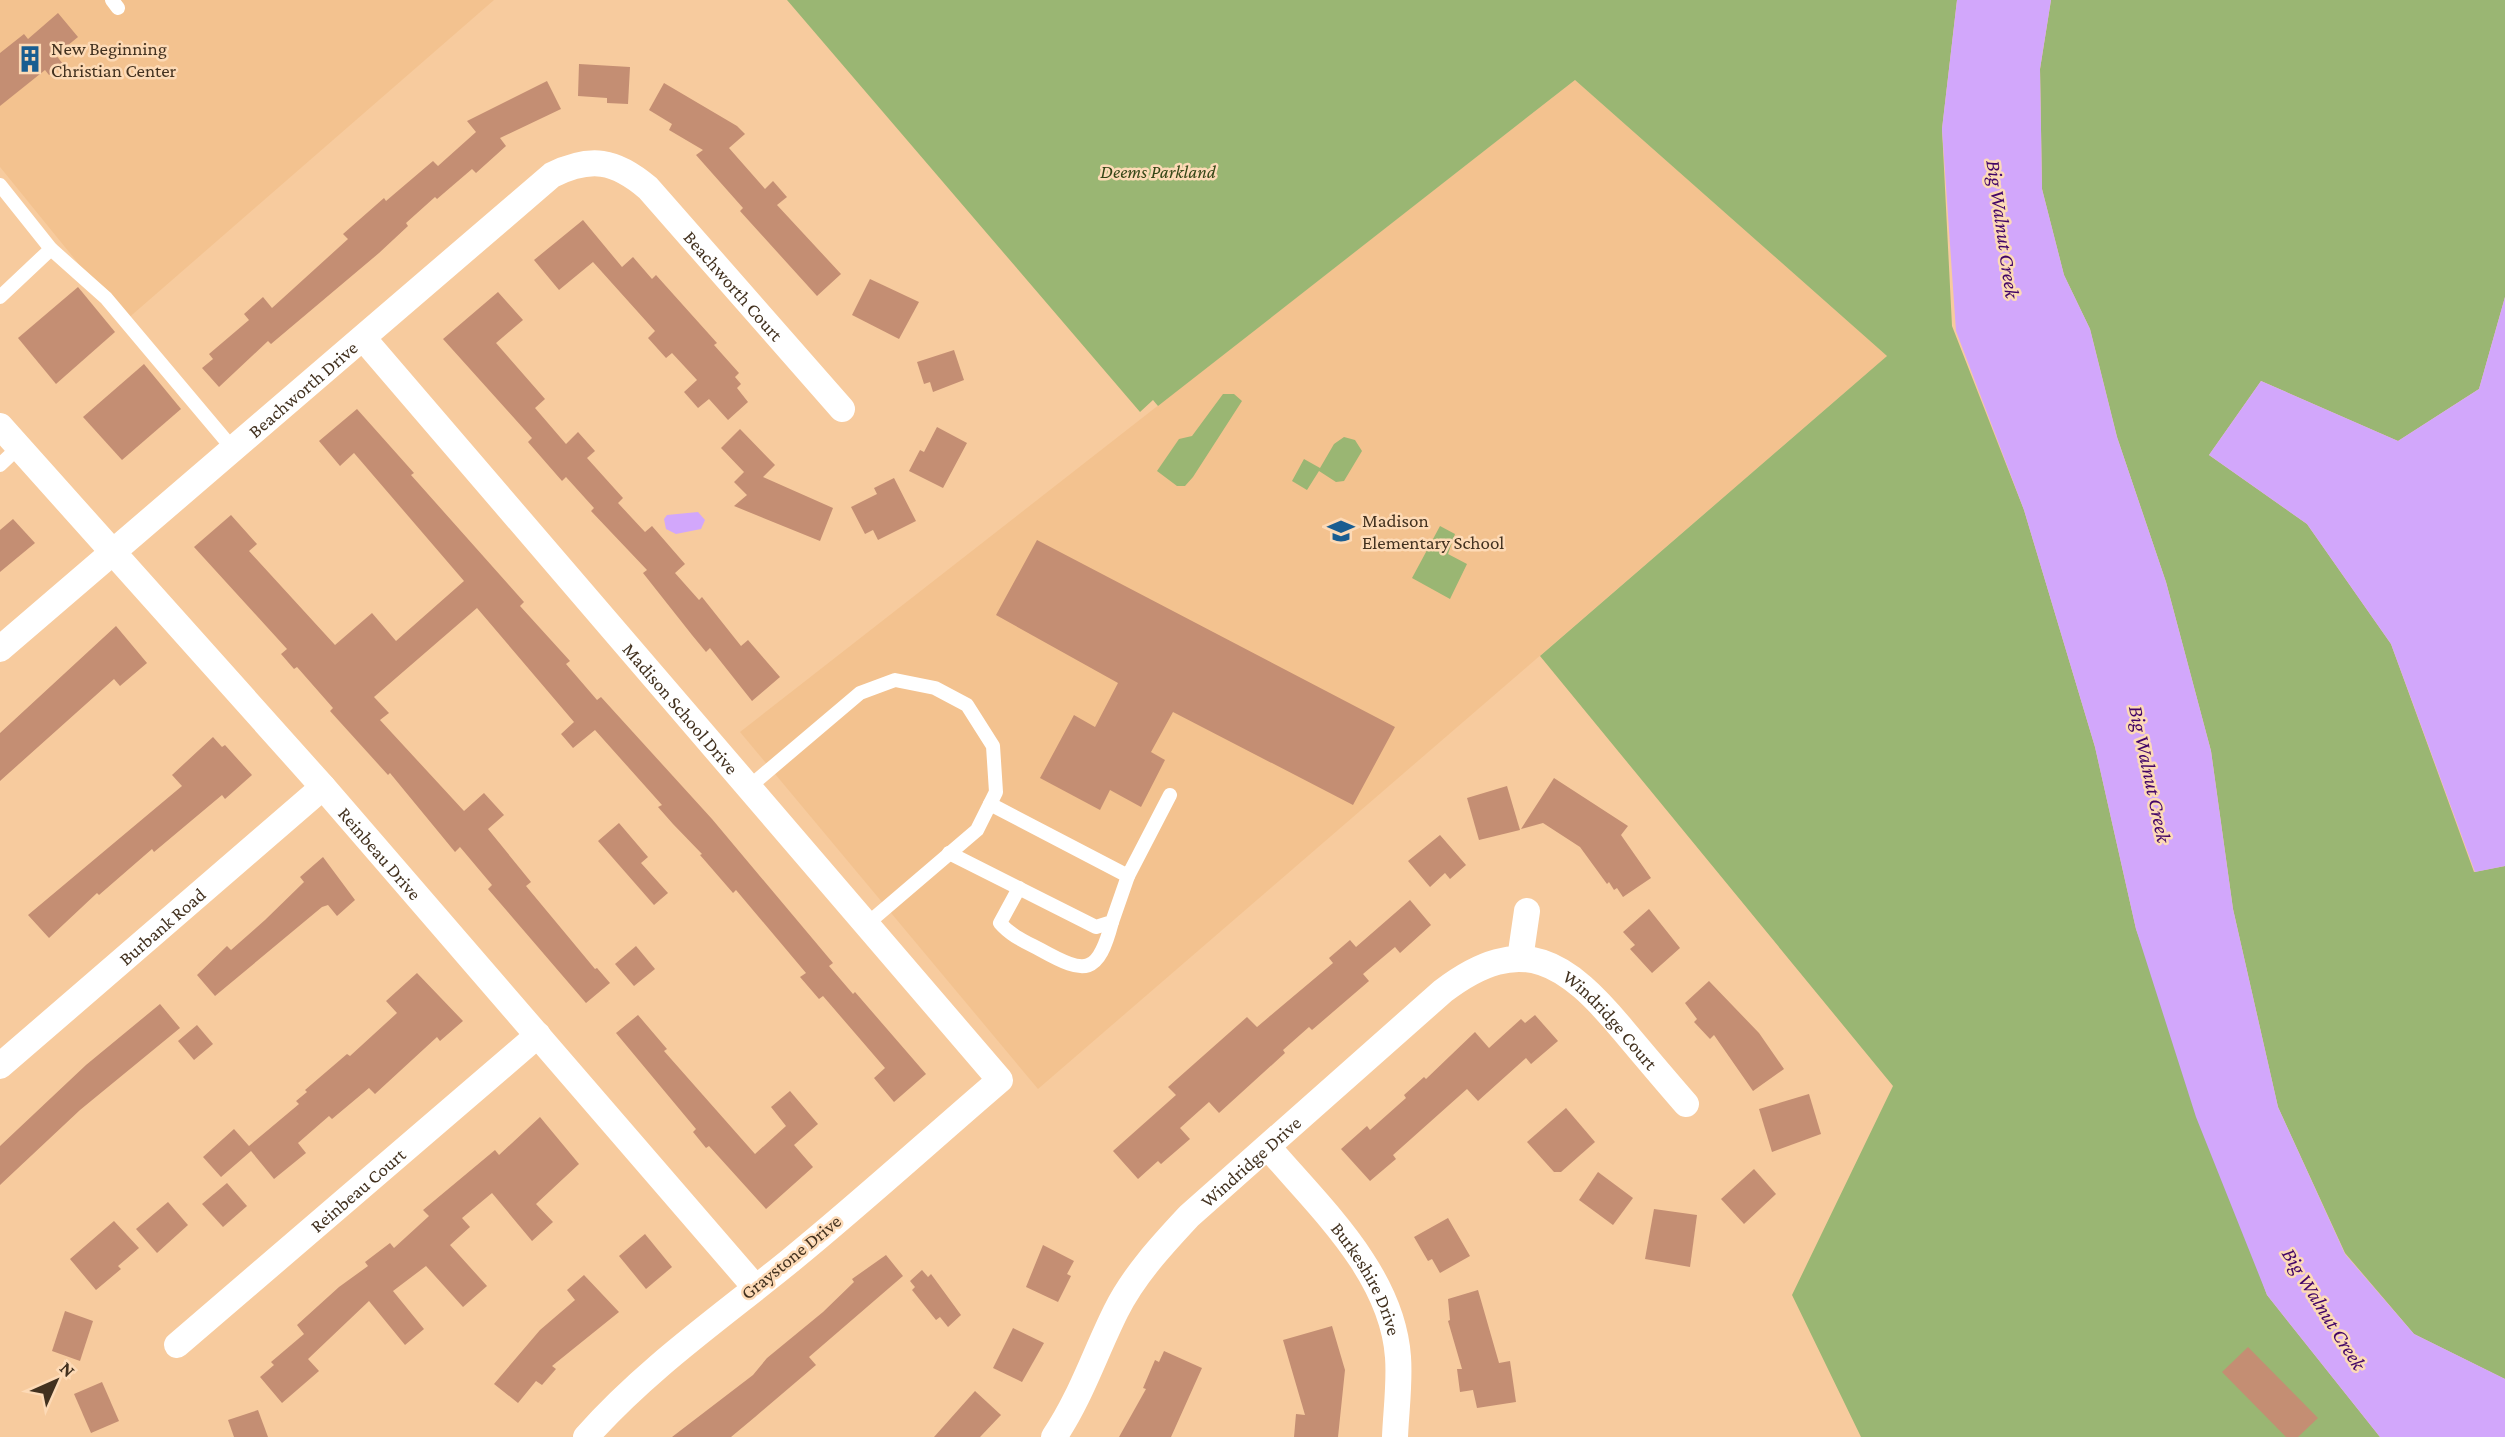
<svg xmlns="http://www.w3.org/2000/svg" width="2505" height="1437" viewBox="0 0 2505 1437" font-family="'Crimson Pro',serif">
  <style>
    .built { fill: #f3c28f }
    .green { fill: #9ab673 }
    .water { fill: #d2a7fb }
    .building { fill: #c48e73 }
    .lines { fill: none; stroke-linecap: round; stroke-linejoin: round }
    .lane { stroke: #fff; stroke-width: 14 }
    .street { stroke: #fff; stroke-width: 26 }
    .labels { text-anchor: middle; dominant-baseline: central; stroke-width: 5; stroke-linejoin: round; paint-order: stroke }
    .poi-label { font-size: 19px; fill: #42311f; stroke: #fddab6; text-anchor: start }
    .park-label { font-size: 19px; font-style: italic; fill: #334516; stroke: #fddab6 }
    .street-label { font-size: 19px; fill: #42311f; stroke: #fddab6 }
    .water-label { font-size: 21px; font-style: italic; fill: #420566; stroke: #fddab6 }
  </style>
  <rect width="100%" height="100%" fill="#f7cb9e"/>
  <g class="built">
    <polygon points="0,0 494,0 125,321 0,167"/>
    <polygon points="1575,80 1887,356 1038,1089 740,732"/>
  </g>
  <g class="green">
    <polygon points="787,0 1957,0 1942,129 1952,326 2024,510 2095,747 2136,929 2267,1295 2380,1437 1861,1437 1792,1295 1893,1086 1540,656 1887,356 1575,80 1158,406 1153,400 1140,412"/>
    <polygon points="2051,0 2505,0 2505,297 2479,389 2398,441 2261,381 2209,455 2307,524 2391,644 2474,872 2505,866 2505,1379 2414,1334 2345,1253 2278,1107 2233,909 2211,751 2166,582 2117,437 2090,329 2064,275 2042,189 2040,69"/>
    <polygon points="1223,394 1234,394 1242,401 1193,477 1185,486 1177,486 1157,471 1179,439 1192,436"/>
    <polygon points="1344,437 1355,440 1362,451 1344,481 1336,482 1319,471 1307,490 1292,481 1304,459 1320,468 1334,444"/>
    <polygon points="1440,526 1455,534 1448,554 1467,564 1450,599 1412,578"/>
  </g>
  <g class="water">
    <polygon points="1957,0 2051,0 2040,69 2042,189 2064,275 2090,329 2117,437 2166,582 2211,751 2233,909 2278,1107 2345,1254 2414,1334 2505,1379 2505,1437 2380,1437 2267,1295 2196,1117 2136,929 2095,747 2024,510 1956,331 1942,129"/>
    <polygon points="2505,297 2505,866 2475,872 2391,644 2307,524 2209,455 2261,381 2398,441 2479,389"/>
    <polygon points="698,512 705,520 701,529 676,534 666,529 664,519 667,515"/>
  </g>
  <g class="building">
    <polygon points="58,13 78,37 56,55 63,64 49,75 45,70 0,106 0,53 24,34 28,39"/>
    <polygon points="579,64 630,67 628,104 607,103 607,98 578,96"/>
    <polygon points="547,81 561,109 500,138 506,146 476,173 472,169 437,199 435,197 406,223 408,226 379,253 271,344 268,341 219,387 202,368 213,359 209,354 249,320 244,314 263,297 272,308 348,239 343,234 384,198 386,201 433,161 438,166 476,132 467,121"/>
    <polygon points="664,83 737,126 745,134 729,148 765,189 773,181 787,197 777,205 841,274 817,296 740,211 743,208 696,155 703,150 669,130 672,124 649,110"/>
    <polygon points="583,220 622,267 633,257 652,279 656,275 717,343 714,345 739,373 735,377 741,384 737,388 748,402 728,420 709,399 698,408 684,392 697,380 672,353 666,358 648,338 655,331 593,262 559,290 534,260"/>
    <polygon points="870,279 919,302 899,339 852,315"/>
    <polygon points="78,287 115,332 56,384 18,338"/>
    <polygon points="498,292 523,320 496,343 545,399 535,408 566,444 578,432 595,451 587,458 623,498 618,503 645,532 652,526 685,564 675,573 699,600 702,597 741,646 748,640 780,677 752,701 710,648 706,652 692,635 643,573 647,570 591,511 594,508 566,477 562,481 528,442 532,438 443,339"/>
    <polygon points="954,350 964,380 933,392 930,382 924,384 917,362"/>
    <polygon points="144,364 181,409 122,460 83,417"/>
    <polygon points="357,409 414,473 411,475 524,602 520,606 570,661 566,664 597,700 601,697 712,819 833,963 829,966 853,994 855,992 926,1074 894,1102 874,1078 885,1068 823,996 819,999 800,977 806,973 736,890 733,893 700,855 702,854 673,824 658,807 662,805 595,730 573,748 561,734 574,722 477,608 374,697 389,713 380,720 464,811 484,793 504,815 488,829 531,882 526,886 595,969 597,968 610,983 586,1003 488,889 492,885 460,847 455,852 390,773 388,775 330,711 333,708 297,667 294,669 281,654 287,649 194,547 231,515 257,544 249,551 335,645 372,613 396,641 464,581 354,453 340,466 319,441"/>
    <polygon points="937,427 967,443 943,488 909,471 920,450 924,452"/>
    <polygon points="740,429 775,465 763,477 833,508 820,541 734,506 747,495 734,482 744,472 721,448"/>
    <polygon points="894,478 916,521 878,540 873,530 865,534 851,507 877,494 874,488"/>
    <polygon points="13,519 35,543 0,572 0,530"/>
    <polygon points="1037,540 1395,727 1353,805 1173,712 1151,752 1165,760 1141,807 1110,790 1100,810 1040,778 1074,715 1095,727 1118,683 996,615"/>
    <polygon points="116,626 147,663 120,686 114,679 0,781 0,733"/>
    <polygon points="213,737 222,747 225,745 252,775 225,799 222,795 154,852 152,849 99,895 97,893 49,938 28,915 182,786 172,775"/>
    <polygon points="1554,778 1628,826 1621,835 1651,878 1623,897 1617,888 1614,890 1609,882 1607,884 1580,847 1543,823 1521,829"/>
    <polygon points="1507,786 1520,830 1479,840 1467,798"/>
    <polygon points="619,823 648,857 641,863 668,893 654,905 598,841"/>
    <polygon points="1440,835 1466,865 1450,879 1445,873 1430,887 1408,861"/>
    <polygon points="323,857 355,900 337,916 328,905 322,907 215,996 197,975 227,946 231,950 265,920 304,882 300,877"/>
    <polygon points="1410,900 1431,925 1400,953 1395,947 1363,974 1369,981 1312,1030 1309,1027 1283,1050 1285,1053 1219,1113 1209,1102 1180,1128 1190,1139 1161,1164 1158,1161 1138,1179 1113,1151 1176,1095 1168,1087 1247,1017 1257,1027 1333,963 1329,958 1350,940 1356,947"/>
    <polygon points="1649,909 1680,948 1652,973 1630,949 1635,945 1623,932"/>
    <polygon points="636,946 655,969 634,986 615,964"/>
    <polygon points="417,973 463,1021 440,1041 437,1037 375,1094 369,1088 332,1119 329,1116 298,1143 306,1153 274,1179 251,1151 221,1177 203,1157 234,1129 249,1146 299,1104 296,1101 307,1092 305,1090 347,1054 350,1056 397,1013 386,1001"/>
    <polygon points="1709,981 1759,1033 1784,1069 1753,1091 1714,1035 1710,1039 1694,1022 1697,1019 1685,1003"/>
    <polygon points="160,1004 180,1028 80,1110 0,1185 0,1146 86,1065"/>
    <polygon points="638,1015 667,1049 664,1051 755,1154 786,1126 771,1107 790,1091 818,1124 794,1145 813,1167 766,1209 709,1146 706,1148 693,1132 696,1129 616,1033"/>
    <polygon points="1535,1015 1558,1041 1531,1064 1526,1058 1478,1101 1467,1089 1393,1155 1396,1159 1370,1181 1341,1149 1367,1126 1370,1130 1406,1098 1404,1095 1424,1077 1426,1079 1475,1032 1489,1048 1521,1019 1525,1023"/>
    <polygon points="197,1025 213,1044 194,1060 178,1041"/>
    <polygon points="1809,1094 1821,1134 1772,1152 1759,1109"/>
    <polygon points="1566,1108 1595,1142 1561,1172 1554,1172 1527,1142"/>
    <polygon points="540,1117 579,1164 536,1204 553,1222 532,1241 492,1193 462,1218 470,1227 450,1245 487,1286 463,1307 426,1266 393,1291 424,1329 405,1345 369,1301 308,1359 319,1371 282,1403 260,1377 274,1365 271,1362 304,1334 297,1325 339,1287 368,1266 365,1262 390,1243 394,1248 429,1216 423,1210 495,1150 499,1155"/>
    <polygon points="1754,1169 1776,1194 1744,1224 1721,1199"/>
    <polygon points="1598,1172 1633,1198 1613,1225 1579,1200"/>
    <polygon points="227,1183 247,1206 223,1227 202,1204"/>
    <polygon points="168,1202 188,1225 157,1253 136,1229"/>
    <polygon points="1654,1209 1697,1215 1690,1267 1645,1259"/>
    <polygon points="1448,1218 1470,1256 1440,1273 1432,1259 1428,1261 1414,1237"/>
    <polygon points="114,1221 139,1248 118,1266 121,1269 96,1290 70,1259"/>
    <polygon points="645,1234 672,1267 646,1289 619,1256"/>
    <polygon points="1043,1245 1074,1261 1067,1274 1071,1276 1058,1302 1026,1287"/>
    <polygon points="886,1255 903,1276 809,1357 816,1365 755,1417 731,1437 672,1437 753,1375 767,1358 823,1312 854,1282 852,1279"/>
    <polygon points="922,1270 928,1277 931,1274 961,1315 948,1327 940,1317 936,1320 912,1290 915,1287 910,1281"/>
    <polygon points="584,1275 619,1312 552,1366 556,1369 542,1385 536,1381 518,1403 494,1384 540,1330 575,1300 567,1290"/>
    <polygon points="1478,1290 1499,1363 1510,1361 1516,1402 1477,1408 1473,1390 1460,1392 1457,1369 1462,1369 1448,1321 1450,1320 1448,1299"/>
    <polygon points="65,1311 93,1321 80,1361 52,1351"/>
    <polygon points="1332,1326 1345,1370 1338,1437 1294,1437 1296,1414 1305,1415 1283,1340"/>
    <polygon points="1013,1328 1044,1343 1022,1382 993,1368"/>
    <polygon points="2248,1347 2318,1418 2298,1437 2286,1437 2222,1372"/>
    <polygon points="1164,1351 1202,1368 1171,1437 1119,1437 1146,1389 1143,1388 1155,1360 1159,1362"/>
    <polygon points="102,1382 119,1421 91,1433 74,1394"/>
    <polygon points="975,1391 1001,1415 980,1437 934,1437"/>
    <polygon points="258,1410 268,1437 234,1437 228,1420"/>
  </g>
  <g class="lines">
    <g class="lane">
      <polyline points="112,0 118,8"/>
      <polyline points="0,185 51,249 106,298 233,449"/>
      <polyline points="0,297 51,249"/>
      <polyline points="0,465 20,446"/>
      <polyline points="749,787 860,693 895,680 935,688 967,705 993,746 996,792 977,830 867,924"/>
      <polyline points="990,804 1128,876 1170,795"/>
      <polyline points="949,853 1096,927 1112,922 1128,876"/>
      <path d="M1019,888L1000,923C1011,936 1026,942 1041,950C1086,975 1098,975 1112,922"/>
    </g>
    <g class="street">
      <path id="s1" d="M363,338L1000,1080C930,1140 862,1202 791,1260C721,1317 646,1369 586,1437"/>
      <path id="s2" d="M0,426L323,787L755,1287"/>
      <path id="s3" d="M0,649L552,175C591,156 615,160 648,188L842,409"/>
      <polyline points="1520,959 1527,911"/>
      <path id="s4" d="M0,1066L323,787"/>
      <path id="s5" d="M1268,1147C1319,1207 1392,1273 1398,1357C1400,1383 1396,1411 1395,1437"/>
      <path id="s6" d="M177,1345L538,1035"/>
      <path id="s7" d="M1054,1437C1081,1397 1095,1353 1116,1311C1134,1275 1162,1245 1189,1216L1443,991C1523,930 1567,963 1623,1030C1644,1055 1665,1080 1686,1104"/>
    </g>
  </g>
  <defs>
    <symbol id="building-bare" viewBox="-9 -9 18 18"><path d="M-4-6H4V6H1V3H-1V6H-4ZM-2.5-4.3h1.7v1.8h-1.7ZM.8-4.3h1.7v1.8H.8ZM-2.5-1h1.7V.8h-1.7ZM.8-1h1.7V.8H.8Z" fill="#195d91" stroke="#fddab6" stroke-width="2.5" paint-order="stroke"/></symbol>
    <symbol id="school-bare" viewBox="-9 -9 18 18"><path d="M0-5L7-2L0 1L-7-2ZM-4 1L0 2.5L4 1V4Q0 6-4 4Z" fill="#195d91" stroke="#fddab6" stroke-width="2.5" paint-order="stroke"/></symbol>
  </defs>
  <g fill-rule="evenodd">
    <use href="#building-bare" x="11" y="40" width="38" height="38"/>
    <use href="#school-bare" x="1322" y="512" width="38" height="38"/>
  </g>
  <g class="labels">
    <g class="poi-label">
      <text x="51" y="48">New Beginning<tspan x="51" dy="22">Christian Center</tspan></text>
      <text x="1362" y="520">Madison<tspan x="1362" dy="22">Elementary School</tspan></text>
    </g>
    <g class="park-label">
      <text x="1158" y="171">Deems Parkland</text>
    </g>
    <g class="street-label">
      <text stroke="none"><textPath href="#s3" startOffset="962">Beachworth Court</textPath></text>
      <text stroke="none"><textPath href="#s3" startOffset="399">Beachworth Drive</textPath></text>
      <text stroke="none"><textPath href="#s1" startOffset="488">Madison School Drive</textPath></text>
      <text stroke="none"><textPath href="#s2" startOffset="572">Reinbeau Drive</textPath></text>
      <text stroke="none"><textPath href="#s4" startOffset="214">Burbank Road</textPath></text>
      <text stroke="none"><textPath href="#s7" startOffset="798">Windridge Court</textPath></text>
      <text stroke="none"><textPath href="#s7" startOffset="343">Windridge Drive</textPath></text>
      <text stroke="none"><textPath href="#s6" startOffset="238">Reinbeau Court</textPath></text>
      <text transform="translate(791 1257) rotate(-39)">Graystone Drive</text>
      <text stroke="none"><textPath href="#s5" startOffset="166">Burkeshire Drive</textPath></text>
    </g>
    <g class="water-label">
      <text transform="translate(2003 229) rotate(82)">Big Walnut Creek</text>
      <text transform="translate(2150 774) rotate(78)">Big Walnut Creek</text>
      <text transform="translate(2324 1309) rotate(58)">Big Walnut Creek</text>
    </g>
  </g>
  <g transform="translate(56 1381) rotate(45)" stroke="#fddab6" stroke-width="5" paint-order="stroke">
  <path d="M0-5L12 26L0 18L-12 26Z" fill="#42311f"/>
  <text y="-10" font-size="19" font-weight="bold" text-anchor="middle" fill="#42311f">N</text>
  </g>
</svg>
